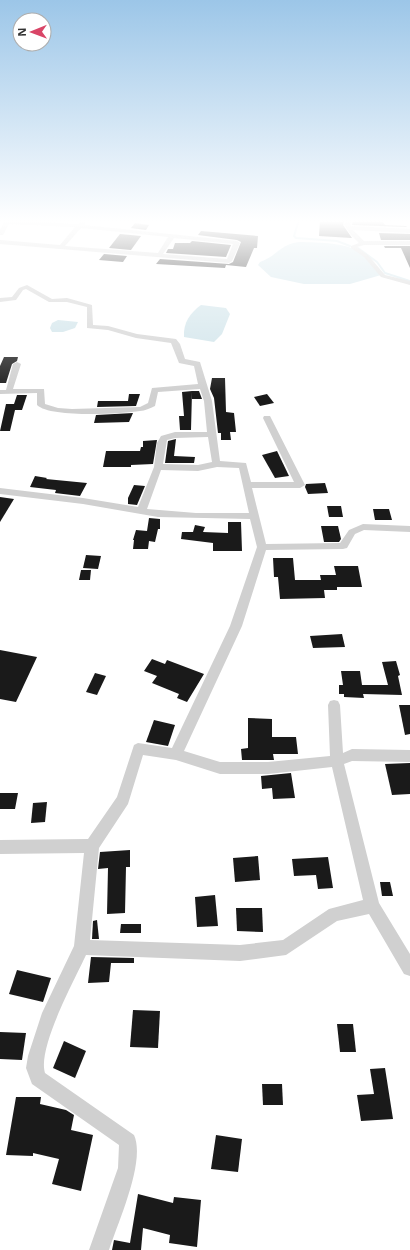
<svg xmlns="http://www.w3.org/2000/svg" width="410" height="1250" viewBox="0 0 410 1250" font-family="'Noto Sans',sans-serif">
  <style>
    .water { fill: #cbe1e8 }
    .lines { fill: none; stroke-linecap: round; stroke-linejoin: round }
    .stream { stroke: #cbe1e8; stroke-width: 2 }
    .building { fill: #1a1a1a }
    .street { fill: #d0d0d0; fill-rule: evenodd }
  </style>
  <rect width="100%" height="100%" fill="#fff"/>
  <g class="water">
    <path d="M303,242C332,243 368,243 381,275L350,284H304L271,277L258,265L260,262C278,256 281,242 303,242Z"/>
    <path d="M201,305L226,308L230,314L222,334L214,342L184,337C183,323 190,313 201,305Z"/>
    <polygon points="58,320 78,322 75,328 63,332 52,332 50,328 52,323"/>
  </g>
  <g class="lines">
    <g class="stream">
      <polyline points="299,220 294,236 296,238 337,241 350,246"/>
      <polyline points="358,248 377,262 385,273 410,281"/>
    </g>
  </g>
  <g class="building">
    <polygon points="320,220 344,221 343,225 352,238 319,236"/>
    <polygon points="353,221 382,221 385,225 406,226 407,227 352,225"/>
    <polygon points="135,223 149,225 146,230 131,228"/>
    <polygon points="201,231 258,236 257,248 254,248 246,267 226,265 225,268 156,264 160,259 229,264 233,262 241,242 237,240 198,235"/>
    <polygon points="379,233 410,234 410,240 381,240"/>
    <polygon points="120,234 141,236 131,250 109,248"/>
    <polygon points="192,241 231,245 226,257 166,253 168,249 173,249 175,243 190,243"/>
    <polygon points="384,246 410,246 410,268 401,248 385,248"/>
    <polygon points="104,254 127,256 123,262 99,260"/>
    <polygon points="4,357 18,357 17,361 12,364 6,383 0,383 0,366"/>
    <polygon points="212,378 225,378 226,412 234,413 236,432 230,432 231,440 221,440 221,433 218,433 214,398 210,389"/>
    <polygon points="192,391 199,391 202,399 192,399 192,392 191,430 180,430 179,416 184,416 182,392"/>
    <polygon points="129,394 140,394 136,406 97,407 98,401 128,401"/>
    <polygon points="267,394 274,403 260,406 254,397"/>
    <polygon points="17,395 27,395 22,410 15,410 10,431 0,431 6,404 14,404"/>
    <polygon points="133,413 129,422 94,423 96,415"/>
    <polygon points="176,439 174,456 195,457 194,463 165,463 168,441"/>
    <polygon points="157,440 153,464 131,465 131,467 103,467 106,451 140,451 141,447 143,447 143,441"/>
    <polygon points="277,451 289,476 275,478 262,455"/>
    <polygon points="35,476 47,478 46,479 87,483 80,496 55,493 56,490 30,487"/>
    <polygon points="325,483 328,493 308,494 305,487 306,484"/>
    <polygon points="134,485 145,486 137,505 128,504 128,498"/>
    <polygon points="0,497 14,499 0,522"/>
    <polygon points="327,506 341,506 343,517 329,517"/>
    <polygon points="373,509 389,509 392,520 375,520"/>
    <polygon points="149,518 160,519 160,529 158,529 155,542 149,541 148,549 133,549 134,540 133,540 136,530 147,531"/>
    <polygon points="228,522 241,522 242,551 213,551 213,543 181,539 182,532 193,532 195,525 205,527 203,532 228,533"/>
    <polygon points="321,526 338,526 341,539 339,542 324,542"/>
    <polygon points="86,555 101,556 98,569 83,568"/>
    <polygon points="273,558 293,558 295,580 321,580 320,575 336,575 334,566 358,566 362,587 337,587 337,590 324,590 325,598 280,599 278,577 274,577"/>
    <polygon points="81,570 91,570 90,580 79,580"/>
    <polygon points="342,634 345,647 313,648 310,636"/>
    <polygon points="0,650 37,657 16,702 0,699"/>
    <polygon points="152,659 165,664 167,660 204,674 187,702 177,698 179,694 152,683 157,676 144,671"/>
    <polygon points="396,661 400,675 398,676 402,695 363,694 364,698 344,697 344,694 339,694 339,685 343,685 341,671 360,671 362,685 388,685 382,662"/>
    <polygon points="95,673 106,676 97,695 86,692"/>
    <polygon points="399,705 410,705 410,734 405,735"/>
    <polygon points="248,718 272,719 272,737 296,737 298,754 273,754 274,760 242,760 241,749 248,748"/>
    <polygon points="154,720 175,725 168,746 146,742"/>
    <polygon points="410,763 410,794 392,795 385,764"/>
    <polygon points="291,773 295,798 273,799 272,788 262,789 261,776"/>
    <polygon points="0,793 18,793 15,809 0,809"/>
    <polygon points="47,802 45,822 31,823 33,803"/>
    <polygon points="130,850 130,867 126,867 125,913 107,914 108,868 98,869 100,852"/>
    <polygon points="258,856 260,880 235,882 233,858"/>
    <polygon points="328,857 333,888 318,889 316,875 294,876 292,859"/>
    <polygon points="380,882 390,882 393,896 382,896"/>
    <polygon points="215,895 218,926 197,927 195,897"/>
    <polygon points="236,908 262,908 263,932 237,931"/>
    <polygon points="97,920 99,939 92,939 93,921"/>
    <polygon points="121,924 141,924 141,933 120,933"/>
    <polygon points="91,957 134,958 134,963 111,963 109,982 88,983"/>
    <polygon points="17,970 51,978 43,1002 9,994"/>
    <polygon points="133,1010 160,1011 158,1048 130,1047"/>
    <polygon points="337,1024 353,1024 356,1052 340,1052"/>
    <polygon points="0,1032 26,1033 22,1060 0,1059"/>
    <polygon points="64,1041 86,1051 75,1078 53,1068"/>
    <polygon points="385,1068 393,1119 361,1121 357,1095 374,1094 370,1069"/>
    <polygon points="262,1084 282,1084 283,1105 263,1105"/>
    <polygon points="16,1097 41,1097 40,1104 66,1110 74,1115 71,1130 93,1135 81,1191 52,1184 59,1159 33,1153 33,1156 6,1155"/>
    <polygon points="216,1135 242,1139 238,1172 211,1169"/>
    <polygon points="138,1194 173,1203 174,1197 201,1200 197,1247 169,1243 170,1235 143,1228 141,1250 112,1250 114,1240 130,1243"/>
  </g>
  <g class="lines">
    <g class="street">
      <path d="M5,220L78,224L82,220H88L84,225L237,241L240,243L232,261L229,263L0,244V240L60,245L75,227L9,224L3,235H0V230ZM81,228L168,237L158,253L65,246ZM174,238L233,244L227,259L163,254Z"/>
      <polygon points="346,220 352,220 350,224 351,226 410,229 410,233 353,230 364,241 410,241 410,245 364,245 357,247 368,255 385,275 410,281 410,285 381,277 364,257 351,248 351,246 359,243 350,234 344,224"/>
      <path d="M27,285L52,299L67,298L92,305L93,325L108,326L137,334L176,339L180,344L185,359L200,362L212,401L220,461L246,463L251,482H294L263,418L264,416H270L305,485L300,488H252L266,544L340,543L349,530L363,524L410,526V532L364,530L355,534L347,548L343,549L266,550L242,626L184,751L220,762H268L330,756L328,705L330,701L334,700L338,701L340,705L343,753L352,749L410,750V762L352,761L344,764L379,903L410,954V976L404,974L369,914L337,921L286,955L240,961L86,955C75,979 37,1048 45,1073L134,1135C146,1161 118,1222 109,1250H89L118,1168L119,1145L32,1084L26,1068L28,1056L42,1013L74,946L84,853L0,854V840L88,839L117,797L134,745L138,743L172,748L230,626L257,547L250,519L158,517L83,504L0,494V488L83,498L138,507L154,467L157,443L161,436L175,432H207L204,401L200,389L158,392L155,406C150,408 145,411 140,411C121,414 50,418 37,405V393L0,394V390H6L13,364L17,362L21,364L13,389H44L45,404L58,408L72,409L140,407L148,403L152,388L198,384L194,366L179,363L171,343L136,338L108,330L87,328V307L67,302H49L26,289L23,290L16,300L0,302V298L12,297L19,288ZM208,437L212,462L198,465L163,464L167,440L175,438ZM217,467L239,468L249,513H196L147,509L161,470L198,471ZM143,755L176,760L220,774H268L332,767L363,900L329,909L283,940L240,945L90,940L99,848L128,804Z"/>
    </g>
  </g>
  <linearGradient id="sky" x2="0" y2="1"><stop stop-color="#9cc6e8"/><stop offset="0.56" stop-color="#fff"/><stop offset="1" stop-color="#fff" stop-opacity="0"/></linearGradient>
  <rect width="410" height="395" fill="url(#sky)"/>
  <g transform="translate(32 32) rotate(269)"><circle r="19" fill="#ffffff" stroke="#adadad"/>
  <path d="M0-3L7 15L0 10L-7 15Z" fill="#d94567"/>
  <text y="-6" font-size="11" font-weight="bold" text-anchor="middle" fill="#333333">N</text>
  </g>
</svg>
